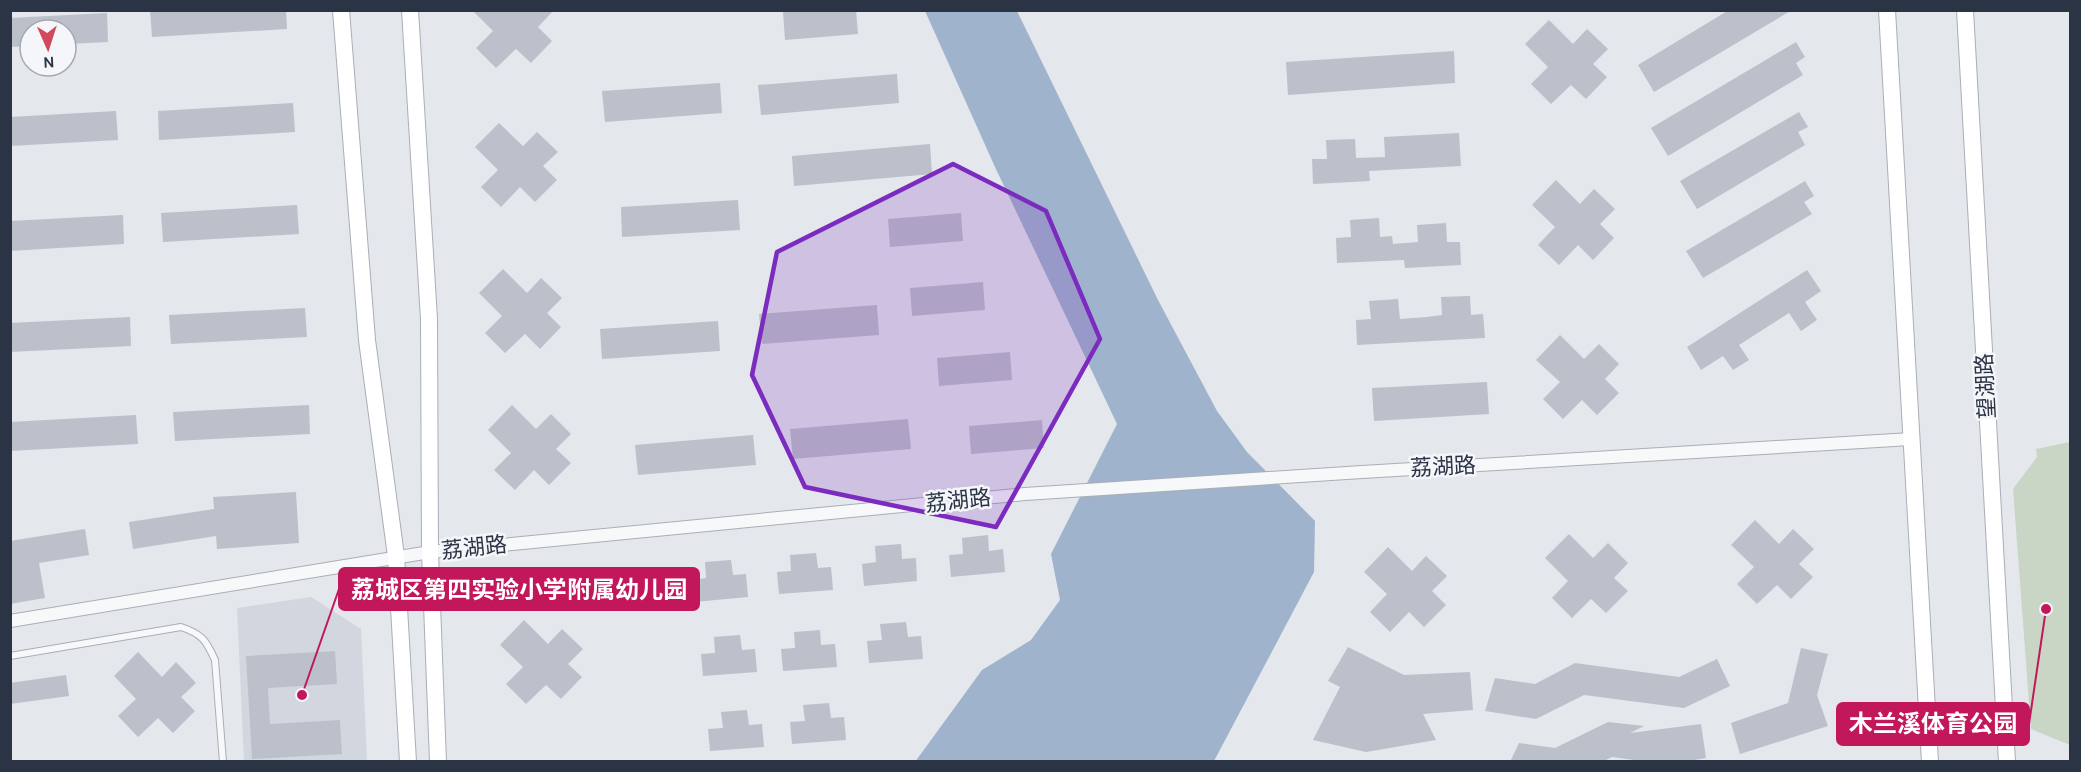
<svg xmlns="http://www.w3.org/2000/svg" width="2081" height="772" viewBox="0 0 2081 772" font-family="Karla,'Noto Sans SC',sans-serif">
  <style>
    .built { fill: #d2d6de }
    .green { fill: #c9d6c5 }
    .water { fill: #9fb4cc }
    .building { fill: #bbc0ca }
    .lines { fill: none; stroke-linecap: round; stroke-linejoin: round }
    .lane-casing { stroke: #a9aeb7; stroke-width: 8 }
    .street-casing { stroke: #a9aeb7; stroke-width: 14 }
    .secondary-casing { stroke: #a9aeb7; stroke-width: 18 }
    .lane { stroke: #f7f8fa; stroke-width: 6 }
    .street { stroke: #f7f8fa; stroke-width: 12 }
    .secondary { stroke: #fff; stroke-width: 16 }
    .marked { fill: #7b2cbf; fill-opacity: 0.2; stroke: #7b2cbf; stroke-width: 4.5; stroke-linejoin: round }
    .labels { text-anchor: middle; dominant-baseline: central; stroke-width: 5; stroke-linejoin: round; paint-order: stroke }
    .street-label { font-size: 22px; fill: #2b3445; stroke: #f4f6f9 }
    .leader { fill: none; stroke: #c2185b; stroke-width: 2 }
    .callout-dot { fill: #c2185b; stroke: #f4f6f9; stroke-width: 2 }
    .callout { fill: #c2185b; stroke: #c2185b; stroke-width: 2 }
    .callout-label { font-size: 24px; text-anchor: middle; font-weight: bold; fill: #fff }
  </style>
  <rect width="100%" height="100%" fill="#e4e7ec"/>
  <polygon class="built" points="311,597 361,629 367,761 244,761 237,608"/>
  <polygon class="green" points="2070,442 2070,745 2031,729 2013,489 2037,457 2036,449"/>
  <polygon class="water" points="925,11 1017,11 1158,300 1217,411 1247,452 1315,521 1314,572 1214,761 915,762 982,670 1031,640 1060,600 1051,554 1117,424 995,167"/>
  <g class="building">
    <polygon points="150,10 286,10 287,29 152,37"/>
    <polygon points="472,10 554,10 538,27 552,41 531,63 516,49 496,68 476,48 493,31"/>
    <polygon points="806,10 856,10 858,34 785,40 783,12"/>
    <polygon points="1729,10 1792,10 1654,92 1638,65"/>
    <polygon points="107,13 108,42 66,44 66,30 30,30 30,46 10,47 10,18"/>
    <polygon points="1549,20 1573,44 1587,29 1608,49 1593,64 1607,77 1586,99 1571,85 1551,104 1531,84 1548,67 1525,44"/>
    <polygon points="1796,42 1805,57 1796,63 1803,75 1668,156 1651,128"/>
    <polygon points="1454,51 1455,83 1288,95 1286,62"/>
    <polygon points="897,74 899,103 761,115 758,85"/>
    <polygon points="720,83 722,113 605,122 602,91"/>
    <polygon points="293,103 295,132 159,140 158,111"/>
    <polygon points="116,111 118,140 10,146 10,117"/>
    <polygon points="1799,112 1808,127 1798,132 1805,145 1697,209 1680,181"/>
    <polygon points="499,123 523,146 537,132 558,152 543,166 557,180 535,202 520,187 501,207 481,187 498,170 475,147"/>
    <polygon points="1459,133 1461,166 1369,171 1370,181 1313,184 1312,159 1327,159 1326,140 1355,139 1356,158 1385,157 1384,137"/>
    <polygon points="930,144 932,174 794,186 792,156"/>
    <polygon points="1556,180 1580,204 1594,189 1615,209 1600,224 1614,238 1593,260 1578,245 1559,265 1538,245 1555,227 1532,205"/>
    <polygon points="1805,181 1814,196 1804,202 1812,214 1703,278 1686,251"/>
    <polygon points="738,200 740,230 622,237 621,207"/>
    <polygon points="297,205 299,234 163,242 161,213"/>
    <polygon points="961,213 963,241 890,247 888,219"/>
    <polygon points="123,215 124,244 10,251 10,221"/>
    <polygon points="1379,218 1380,237 1392,236 1393,244 1418,242 1417,225 1446,223 1447,242 1460,242 1461,265 1405,268 1404,260 1337,263 1336,238 1351,237 1350,220"/>
    <polygon points="503,269 527,293 541,278 562,298 547,313 561,327 540,349 525,334 505,353 485,333 502,316 479,293"/>
    <polygon points="1807,270 1821,291 1805,302 1817,320 1801,331 1789,313 1739,345 1749,360 1733,370 1723,356 1701,370 1687,347"/>
    <polygon points="983,282 985,310 912,316 910,288"/>
    <polygon points="1470,296 1471,315 1483,314 1485,338 1357,345 1356,320 1371,319 1369,301 1398,299 1400,319 1427,317 1442,315 1441,297"/>
    <polygon points="877,305 879,335 762,344 759,314"/>
    <polygon points="305,308 307,337 171,344 169,315"/>
    <polygon points="130,317 131,346 10,352 10,323"/>
    <polygon points="718,321 720,351 602,359 600,329"/>
    <polygon points="1560,335 1584,359 1599,344 1619,364 1605,379 1619,393 1597,415 1582,400 1563,419 1543,399 1560,382 1536,360"/>
    <polygon points="1010,352 1012,380 939,386 937,358"/>
    <polygon points="1487,382 1489,414 1374,421 1372,388"/>
    <polygon points="309,405 310,434 175,441 173,412"/>
    <polygon points="512,405 536,429 551,414 571,434 556,449 571,463 549,485 534,470 515,490 494,470 511,453 488,430"/>
    <polygon points="136,415 138,444 10,451 10,422"/>
    <polygon points="908,419 911,449 793,459 790,429"/>
    <polygon points="1042,420 1044,448 971,454 969,426"/>
    <polygon points="753,435 756,465 638,475 635,445"/>
    <polygon points="296,492 299,543 217,549 216,536 133,549 129,522 214,509 213,497"/>
    <polygon points="1755,520 1779,544 1793,529 1814,549 1799,564 1813,577 1791,599 1777,585 1757,604 1737,584 1754,567 1731,545"/>
    <polygon points="85,529 89,555 39,563 45,598 10,604 10,541"/>
    <polygon points="1569,534 1593,558 1608,543 1628,563 1614,578 1628,591 1606,613 1591,599 1572,618 1552,598 1568,581 1545,558"/>
    <polygon points="988,535 989,551 1003,549 1005,572 951,577 949,555 963,554 962,538"/>
    <polygon points="901,544 902,559 916,558 917,581 864,586 862,564 876,562 875,546"/>
    <polygon points="1388,547 1412,571 1426,556 1447,576 1432,591 1446,605 1424,627 1409,612 1390,632 1370,612 1387,594 1364,572"/>
    <polygon points="816,553 818,568 831,567 833,590 779,594 777,572 791,571 790,555"/>
    <polygon points="731,560 733,575 746,574 748,597 694,602 692,580 706,578 705,562"/>
    <polygon points="524,620 548,644 562,629 583,649 568,664 582,677 561,699 546,685 526,704 506,684 523,667 500,645"/>
    <polygon points="906,622 908,637 921,636 923,659 869,663 867,641 882,640 880,624"/>
    <polygon points="820,630 821,645 835,644 837,667 783,671 781,649 795,648 794,632"/>
    <polygon points="740,635 742,650 755,649 757,672 703,676 701,654 715,653 714,637"/>
    <polygon points="1348,647 1404,675 1470,672 1473,710 1423,714 1436,740 1366,752 1313,740 1340,687 1328,681"/>
    <polygon points="1801,648 1828,654 1817,695 1828,726 1740,754 1731,723 1788,703"/>
    <polygon points="335,651 337,684 268,688 270,724 340,720 342,754 252,759 246,656"/>
    <polygon points="138,652 162,677 176,662 196,683 181,697 195,711 173,733 158,718 138,737 118,716 136,699 114,676"/>
    <polygon points="1717,659 1730,686 1684,708 1584,695 1536,719 1485,711 1495,678 1535,684 1575,663 1679,677"/>
    <polygon points="66,675 69,696 10,704 10,683"/>
    <polygon points="829,703 831,718 844,717 846,740 792,744 790,722 805,721 803,705"/>
    <polygon points="747,710 749,725 762,724 764,747 710,751 708,729 723,728 721,712"/>
    <polygon points="1608,722 1644,726 1630,733 1701,724 1706,758 1682,762 1649,762 1612,757 1602,762 1510,762 1519,743 1555,748"/>
  </g>
  <g class="lines">
    <defs>
      <path id="lane" d="M10,656L181,627C202,634 206,640 215,660L223,762"/>
      <polyline id="street" points="10,621 430,552 1025,494 1362,472 1911,439"/>
      <g id="secondary">
        <polyline points="341,10 367,340 396,556 408,762"/>
        <polyline points="410,10 429,319 430,552 438,762"/>
        <polyline points="1887,10 1930,762"/>
        <polyline points="1965,10 2007,762"/>
      </g>
    </defs>
    <use href="#lane" class="lane-casing"/>
    <use href="#street" class="street-casing"/>
    <use href="#secondary" class="secondary-casing"/>
    <use href="#lane" class="lane"/>
    <use href="#street" class="street"/>
    <use href="#secondary" class="secondary"/>
  </g>
  <path class="marked" d="M953,164L1046,211L1100,339L996,527L805,487L752,375L777,252Z"/>
  <g class="labels">
    <g class="street-label">
      <text transform="translate(1986 386) rotate(-93)">望湖路</text>
      <text transform="translate(1443 467) rotate(-3)">荔湖路</text>
      <text transform="translate(958 501) rotate(-6)">荔湖路</text>
      <text transform="translate(474 548) rotate(-6)">荔湖路</text>
    </g>
  </g>
  <path class="leader" d="M302 695L339 589M2046 609L2029 724"/>
  <g class="callout-dot">
    <circle cx="302" cy="695" r="6"/>
    <circle cx="2046" cy="609" r="6"/>
  </g>
  <g class="callout">
    <rect x="339" y="568" width="360" height="42" rx="6"/>
    <rect x="1837" y="703" width="192" height="42" rx="6"/>
  </g>
  <g class="callout-label">
    <text x="519" y="598">荔城区第四实验小学附属幼儿园</text>
    <text x="1933" y="732">木兰溪体育公园</text>
  </g>
  <rect width="2081" height="772" fill="none" stroke="#2b3445" stroke-width="24"/>
  <g transform="translate(48 48) rotate(177)"><circle r="28" fill="#f4f6f9" stroke="#a4a8b1" stroke-width="1.5"/>
  <path d="M0-4.5L10 22L0 15L-10 22Z" fill="#d1495b"/>
  <text y="-9" font-size="16" font-weight="bold" text-anchor="middle" fill="#2b3445">N</text>
  </g>
</svg>
